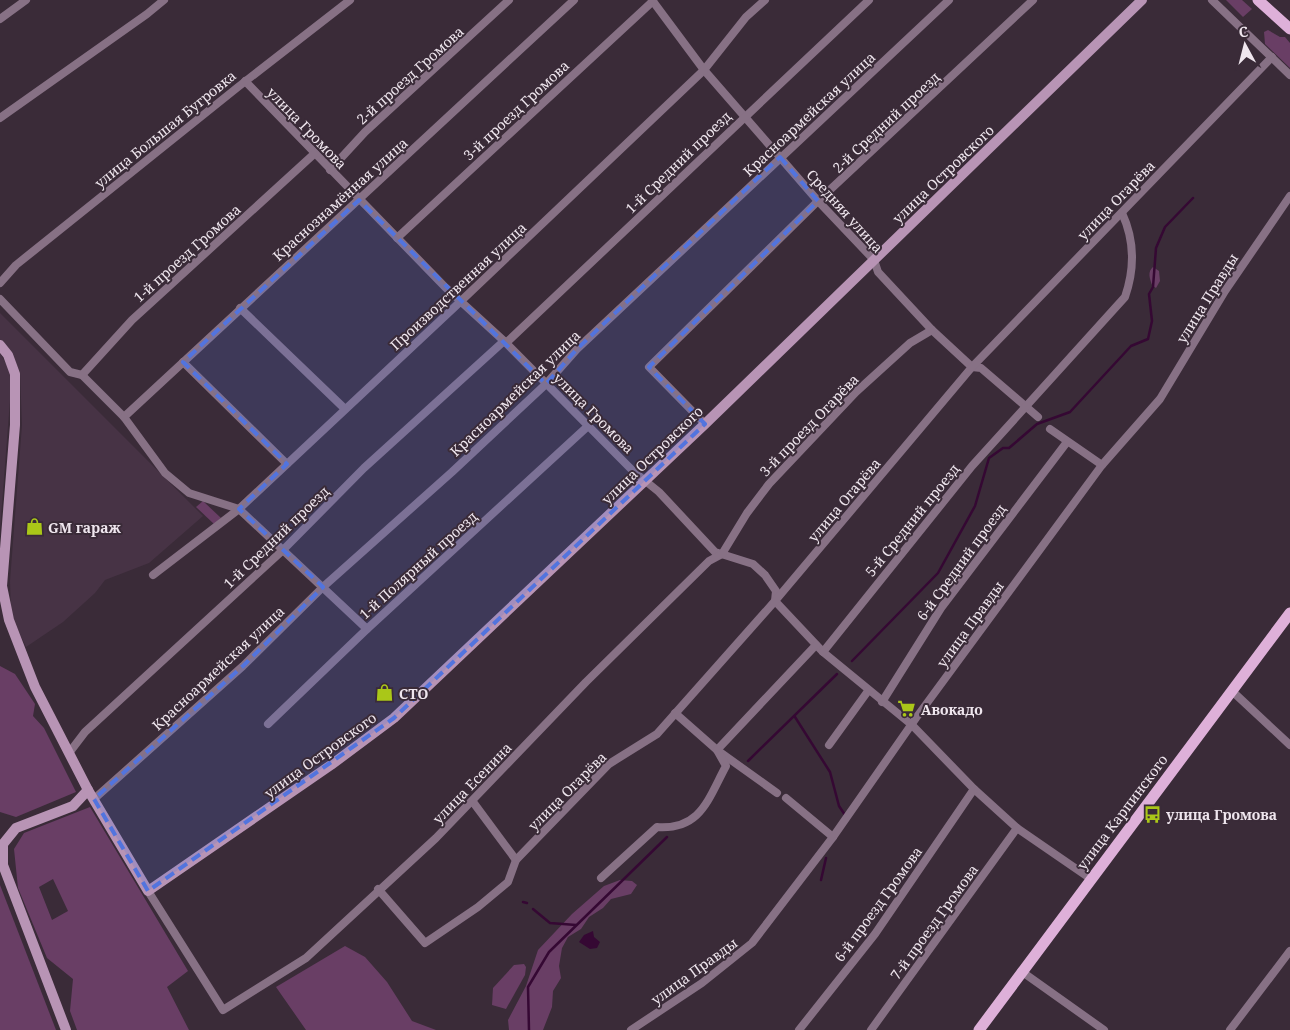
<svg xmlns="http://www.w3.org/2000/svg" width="1290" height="1030" viewBox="0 0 1290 1030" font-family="'Noto Serif',serif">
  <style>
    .built { fill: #473345 }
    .green { fill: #693e65; fill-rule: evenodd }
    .water { fill: #350833 }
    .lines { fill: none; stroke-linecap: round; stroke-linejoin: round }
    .stream { stroke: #350833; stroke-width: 2.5 }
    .street { stroke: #877185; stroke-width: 8 }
    .secondary { stroke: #b894b5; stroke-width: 10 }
    .primary { stroke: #deb0d9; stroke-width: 11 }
    .marked { fill: #5274de; fill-opacity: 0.2; stroke: #5274de; stroke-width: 4; stroke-dasharray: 10 6; stroke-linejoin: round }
    .labels { text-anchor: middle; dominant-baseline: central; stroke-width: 4; stroke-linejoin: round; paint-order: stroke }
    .street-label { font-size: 14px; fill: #efe6ee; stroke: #3a2b38 }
    .poi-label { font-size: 14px; font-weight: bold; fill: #efe6ee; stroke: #3a2b38; text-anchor: start }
  </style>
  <rect width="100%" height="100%" fill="#3a2b38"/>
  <g class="built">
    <polygon points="0,313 203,516 149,563 105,580 95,593 63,622 26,647 11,615 10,581 22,425 20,372 12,354 0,340"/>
    <polygon points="0,353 12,374 0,531"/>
  </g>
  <g class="green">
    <polygon points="1226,0 1242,0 1252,9 1243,17"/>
    <polygon points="1268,30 1280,37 1285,37 1290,43 1290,68 1265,44 1264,32"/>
    <path d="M1153,267L1159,271L1160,281L1156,288L1152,285C1150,279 1147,272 1153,267Z"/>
    <polygon points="203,501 221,518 214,524 196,507"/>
    <polygon points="0,666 15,674 35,704 33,716 44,728 76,792 16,817 0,812"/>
    <path d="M90,807L188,971L167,987L189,1030H77L70,1011L73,979L47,958L18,888L14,849L24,833ZM53,879L68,911L52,920L39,887Z"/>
    <polygon points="620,880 632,881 637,885 631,894 611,899 603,908 589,917 581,929 568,937 562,948 559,966 561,978 553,991 552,1007 543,1030 509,1030 508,1020 526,986 538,950 572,914 604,886"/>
    <polygon points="0,885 56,1030 0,1030"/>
    <polygon points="345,946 365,957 387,982 412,1021 436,1030 306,1030 276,987"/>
    <polygon points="524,964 526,967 525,975 506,1009 492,1005 493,988 514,965"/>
  </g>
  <polygon class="water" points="593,931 594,937 600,942 597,948 590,949 579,942 584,935"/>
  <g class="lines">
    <g class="stream">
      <polyline points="852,661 938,573 975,506 989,458 1003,448 1009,448 1037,424 1070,412 1131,346 1148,339 1152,321 1149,294 1153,287 1156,248 1165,227 1193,198"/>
      <polyline points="795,717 830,772 839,806 845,815"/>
      <polyline points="748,761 837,674"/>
      <polyline points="821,880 826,858"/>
      <polyline points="523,902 527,903"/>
      <polyline points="533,909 550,923 576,925"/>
      <polyline points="529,1030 528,987 549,952 667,837"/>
    </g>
    <g class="street">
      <polyline points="652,0 704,70 818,201 874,260 878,272 932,330 972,367 981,368 1038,417"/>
      <polyline points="1212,0 1290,75"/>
      <polyline points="0,19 26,0"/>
      <polyline points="245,81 445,287 504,341 633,471 659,492 715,552 753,564 765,575 776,591 775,601 823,652 912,725 974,789 1017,828 1091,879"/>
      <polyline points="0,118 147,14 164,0"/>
      <polyline points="330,170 365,132 509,0"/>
      <polyline points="397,238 653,1"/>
      <polyline points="0,283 16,265 238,87 350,0"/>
      <polyline points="0,299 70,372 82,375 124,417 165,473 189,493 239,509 367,629"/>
      <polyline points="240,308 345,409"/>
      <polyline points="506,343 869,0"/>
      <polyline points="183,362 287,464"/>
      <polyline points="82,375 132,320 314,154"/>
      <polyline points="124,417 574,0"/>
      <polyline points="705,424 649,367 818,201 1033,0"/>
      <polyline points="1050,429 1102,465"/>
      <polyline points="153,575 239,509 461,301 704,70 746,17 765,0"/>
      <path d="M823,652L972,466L1125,297C1135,268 1135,241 1122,213"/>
      <polyline points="1232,691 1290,745"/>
      <polyline points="882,702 941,608 1067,442"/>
      <polyline points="675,713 717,750 777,793"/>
      <polyline points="268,724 367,629 588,426"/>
      <polyline points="829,745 868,691"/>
      <polyline points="69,753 85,732 283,550 364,468 504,341"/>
      <polyline points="786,798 833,837"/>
      <polyline points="94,799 243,666 323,587 452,472 546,384 577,349 949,0"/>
      <polyline points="473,802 516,860"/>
      <path d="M601,878L657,827C701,830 708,799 726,766L717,750L816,645"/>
      <polyline points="378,889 425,943 478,907 508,882 516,860 609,764 657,734 775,601 972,367 1272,57"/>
      <polyline points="148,891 223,1010 306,958 436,838 586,682 709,561 722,554 747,513 769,484 856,392 910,343 932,330"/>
      <polyline points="1021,971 1104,1030"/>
      <polyline points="631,1030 702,983 752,943 833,837 916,718 1102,465 1160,399 1225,291 1290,196"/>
      <polyline points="799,1030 875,934 974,789"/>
      <polyline points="871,1030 1017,828"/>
      <polyline points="1230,1030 1290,951"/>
    </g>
    <g class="secondary">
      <polyline points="0,345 8,355 15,374 15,425 2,586 9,620 35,687 88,790 148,891 331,765 394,718 705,424 1142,0"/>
      <polyline points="66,1030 3,865 3,844 16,828 73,806 88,790"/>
    </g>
    <g class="primary">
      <polyline points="1258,0 1290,29"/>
      <polyline points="979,1030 1290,613"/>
    </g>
  </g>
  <path class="marked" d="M780,157L818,201L649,367L705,424L394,718L148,891L94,799L243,666L323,587L239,509L287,464L183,362L359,200L546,384L577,349Z"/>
  <defs>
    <symbol id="shop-bare" viewBox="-9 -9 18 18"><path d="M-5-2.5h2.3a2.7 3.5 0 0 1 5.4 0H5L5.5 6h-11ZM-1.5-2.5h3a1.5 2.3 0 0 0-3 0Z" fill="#aac718" stroke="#3a2b38" stroke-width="2.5" paint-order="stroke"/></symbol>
    <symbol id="supermarket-bare" viewBox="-9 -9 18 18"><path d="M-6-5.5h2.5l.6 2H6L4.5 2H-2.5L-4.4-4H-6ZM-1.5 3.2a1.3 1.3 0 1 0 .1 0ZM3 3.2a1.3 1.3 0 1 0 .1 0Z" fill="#aac718" stroke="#3a2b38" stroke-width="2.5" paint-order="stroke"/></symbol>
    <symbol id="bus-bare" viewBox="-9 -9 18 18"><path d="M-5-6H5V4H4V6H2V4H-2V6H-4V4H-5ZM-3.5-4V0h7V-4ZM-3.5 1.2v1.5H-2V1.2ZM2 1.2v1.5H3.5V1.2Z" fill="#aac718" stroke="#3a2b38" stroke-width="2.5" paint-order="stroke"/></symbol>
  </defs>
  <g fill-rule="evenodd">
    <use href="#shop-bare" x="22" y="514" width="25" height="25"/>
    <use href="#shop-bare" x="372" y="680" width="25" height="25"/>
    <use href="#supermarket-bare" x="894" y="696" width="25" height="25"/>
    <use href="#bus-bare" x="1140" y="802" width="25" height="25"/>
  </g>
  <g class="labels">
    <g class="street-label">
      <text transform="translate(410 75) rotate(-42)">2-й проезд Громова</text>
      <text transform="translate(516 110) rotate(-43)">3-й проезд Громова</text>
      <text transform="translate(809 114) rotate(-43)">Красноармейская улица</text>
      <text transform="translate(886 122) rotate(-43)">2-й Средний проезд</text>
      <text transform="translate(307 128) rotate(46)">улица Громова</text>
      <text transform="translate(165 129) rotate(-39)">улица Большая Бугровка</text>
      <text transform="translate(678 162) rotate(-44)">1-й Средний проезд</text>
      <text transform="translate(943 174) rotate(-44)">улица Островского</text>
      <text transform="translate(340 199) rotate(-42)">Краснознамённая улица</text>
      <text transform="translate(1116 200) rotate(-46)">улица Огарёва</text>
      <text transform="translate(845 211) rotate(48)">Средняя улица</text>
      <text transform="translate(187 253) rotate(-42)">1-й проезд Громова</text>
      <text transform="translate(458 286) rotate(-43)">Производственная улица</text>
      <text transform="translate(1207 298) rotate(-58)">улица Правды</text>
      <text transform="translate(515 393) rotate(-44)">Красноармейская улица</text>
      <text transform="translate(594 413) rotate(45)">улица Громова</text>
      <text transform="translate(809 425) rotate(-46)">3-й проезд Огарёва</text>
      <text transform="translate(652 455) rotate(-44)">улица Островского</text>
      <text transform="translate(844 500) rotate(-50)">улица Огарёва</text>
      <text transform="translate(912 520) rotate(-51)">5-й Средний проезд</text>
      <text transform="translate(276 537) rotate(-44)">1-й Средний проезд</text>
      <text transform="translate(961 562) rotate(-54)">6-й Средний проезд</text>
      <text transform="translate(418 565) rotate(-42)">1-й Полярный проезд</text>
      <text transform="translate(970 624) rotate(-54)">улица Правды</text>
      <text transform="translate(218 668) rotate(-43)">Красноармейская улица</text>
      <text transform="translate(320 755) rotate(-36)">улица Островского</text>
      <text transform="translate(472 783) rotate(-46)">улица Есенина</text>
      <text transform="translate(567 791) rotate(-45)">улица Огарёва</text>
      <text transform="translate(1122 812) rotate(-53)">улица Карпинского</text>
      <text transform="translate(878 904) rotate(-54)">6-й проезд Громова</text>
      <text transform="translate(934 922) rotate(-54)">7-й проезд Громова</text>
      <text transform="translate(694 971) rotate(-36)">улица Правды</text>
    </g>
    <g class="poi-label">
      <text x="48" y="527">GM гараж</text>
      <text x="399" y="693">СТО</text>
      <text x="921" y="709">Авокадо</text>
      <text x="1166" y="814">улица Громова</text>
    </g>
  </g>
  <g transform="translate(1245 45) rotate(353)" stroke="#3a2b38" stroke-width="4" paint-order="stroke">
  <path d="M0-4L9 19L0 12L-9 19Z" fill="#efe6ee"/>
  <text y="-8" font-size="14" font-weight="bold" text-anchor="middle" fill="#efe6ee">С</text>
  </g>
</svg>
